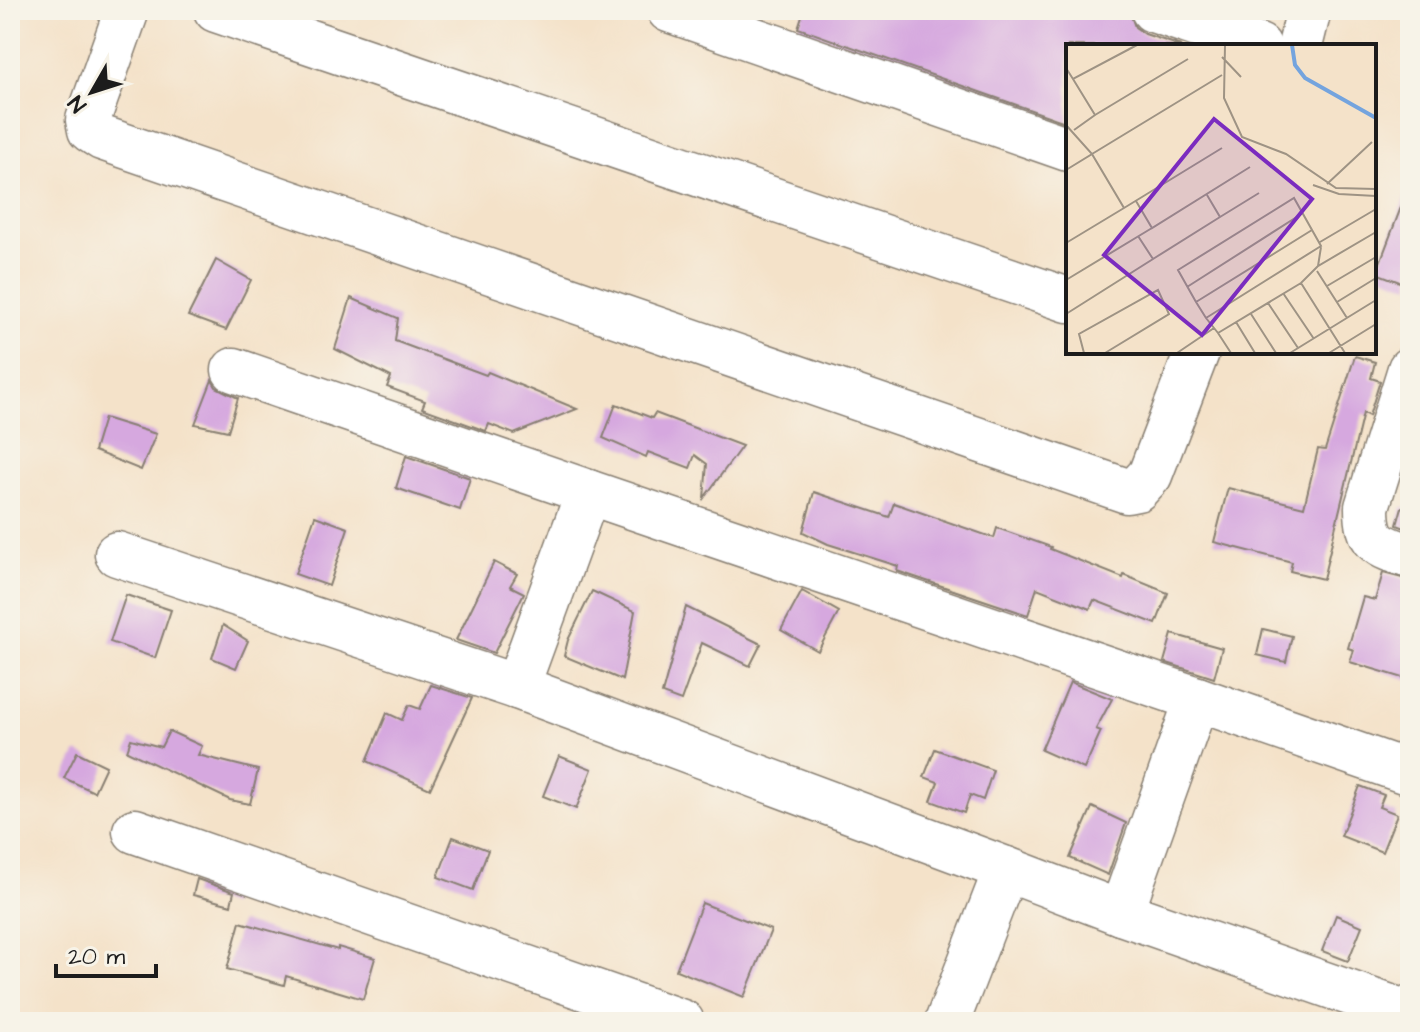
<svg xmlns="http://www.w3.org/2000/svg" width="1420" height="1032" viewBox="0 0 1420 1032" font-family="'Architects Daughter',sans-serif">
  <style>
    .building { fill: #d6a8df }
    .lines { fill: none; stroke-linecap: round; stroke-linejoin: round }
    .minor-casing { stroke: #887f72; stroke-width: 47 }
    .minor { stroke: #fff; stroke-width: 44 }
    .inset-river { fill: none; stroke: #74a4de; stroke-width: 4 }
    .inset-road { fill: none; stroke: #9e9384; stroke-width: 2 }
    .view { fill: #7b2cbf; fill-opacity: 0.15; stroke: #7b2cbf; stroke-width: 4 }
    .inset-edge { fill: none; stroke: #1c1c1c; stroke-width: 4 }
  </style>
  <rect width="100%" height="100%" fill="#f7f3e8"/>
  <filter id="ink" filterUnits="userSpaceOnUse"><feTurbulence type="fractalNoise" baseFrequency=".0125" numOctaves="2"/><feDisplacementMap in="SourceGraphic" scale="16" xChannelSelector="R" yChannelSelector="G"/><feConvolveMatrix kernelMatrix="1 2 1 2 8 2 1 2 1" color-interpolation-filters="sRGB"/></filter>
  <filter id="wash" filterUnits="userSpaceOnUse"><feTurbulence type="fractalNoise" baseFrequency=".006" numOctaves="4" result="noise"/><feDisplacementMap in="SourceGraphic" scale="32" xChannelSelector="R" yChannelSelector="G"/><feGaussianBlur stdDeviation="1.8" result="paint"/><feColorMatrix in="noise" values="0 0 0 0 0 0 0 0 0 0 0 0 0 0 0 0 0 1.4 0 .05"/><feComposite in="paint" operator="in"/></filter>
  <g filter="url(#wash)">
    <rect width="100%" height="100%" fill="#f4e2c9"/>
    <g id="blocks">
      <g class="building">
        <polygon points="804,10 1129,10 1135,27 1145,34 1181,46 1068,46 1068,123 798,28"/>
        <polygon points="1408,189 1410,190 1410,286 1376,273"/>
        <polygon points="216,260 251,280 226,330 188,316"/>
        <polygon points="351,298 398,318 395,341 486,375 488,372 577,409 514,434 489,424 486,431 422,408 425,401 387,387 391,377 335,349"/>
        <polygon points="1355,356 1375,362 1371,378 1380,381 1369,416 1363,413 1323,579 1290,571 1292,562 1214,542 1228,488 1304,507 1318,449 1325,450"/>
        <polygon points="212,380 216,387 238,398 228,431 195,424"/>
        <polygon points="616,404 652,418 655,413 742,446 704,498 707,464 695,455 690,468 648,452 646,457 603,438"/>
        <polygon points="104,418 156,434 141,470 94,451"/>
        <polygon points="406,456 470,478 460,510 396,488"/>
        <polygon points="814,492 889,517 894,503 994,538 997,528 1051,547 1050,549 1123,578 1124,575 1168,593 1156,624 1094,600 1090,609 1037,588 1028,615 897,571 898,566 828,544 803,532"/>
        <polygon points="1402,507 1410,508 1410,530 1397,525"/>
        <polygon points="315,516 348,528 329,586 295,574"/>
        <polygon points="494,562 517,574 510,586 524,593 494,653 456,640"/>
        <polygon points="1383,573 1410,580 1410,680 1350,662 1354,650 1348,648 1363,597 1375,600"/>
        <polygon points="592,591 635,611 622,680 564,656 568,640"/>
        <polygon points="802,591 839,612 818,651 781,630"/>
        <polygon points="126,595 171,610 155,658 110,642"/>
        <polygon points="686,607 761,644 750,666 702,643 681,701 662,694"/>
        <polygon points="223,625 248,641 236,668 212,658"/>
        <polygon points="1263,629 1292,636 1286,662 1257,655"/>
        <polygon points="1172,634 1222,648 1214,678 1164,662"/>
        <polygon points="1070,682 1112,699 1096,729 1101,731 1084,769 1041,750"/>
        <polygon points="431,685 472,698 430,789 367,761 387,713 402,720 409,705 420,709"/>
        <polygon points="169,731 202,746 198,755 258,770 250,804 230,800 127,751 131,739 161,747"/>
        <polygon points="935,749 993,770 983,800 970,795 964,813 931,801 938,782 924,777"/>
        <polygon points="77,752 106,766 94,792 64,778"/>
        <polygon points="559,756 592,769 576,809 543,796"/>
        <polygon points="1360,786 1384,795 1379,807 1397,814 1382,852 1341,836"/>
        <polygon points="1092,807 1126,823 1108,875 1070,858"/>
        <polygon points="453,837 488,850 473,890 438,877"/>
        <polygon points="197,879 234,892 231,905 193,895"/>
        <polygon points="702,903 771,930 744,997 676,970"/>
        <polygon points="1336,915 1362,926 1348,961 1322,951"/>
        <polygon points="240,922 338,950 338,947 375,958 363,999 286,976 284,985 227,969"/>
      </g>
    </g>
  </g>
  <g filter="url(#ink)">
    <use href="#blocks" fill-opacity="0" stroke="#887f72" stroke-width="2"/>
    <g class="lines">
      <defs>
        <g id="minor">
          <polyline points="127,10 88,120 90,130 102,138 1127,491 1137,489 1150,475 1197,352"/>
          <polyline points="216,10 1068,300"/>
          <polyline points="669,10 1068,149"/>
          <polyline points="1153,10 1259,46"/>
          <polyline points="1300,46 1309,10"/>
          <path d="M1410,369L1367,507C1367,543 1378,546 1410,556"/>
          <polyline points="234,370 588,492"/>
          <polyline points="117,554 517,687 1006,869 947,1022"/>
          <polyline points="517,687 588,492 1197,699"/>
          <polyline points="135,831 682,1022"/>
          <polyline points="1006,869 1121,913 1410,1014"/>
          <polyline points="1121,913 1197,699 1410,773"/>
        </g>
      </defs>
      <use href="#minor" class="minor-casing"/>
      <use href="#minor" class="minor"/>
    </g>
  </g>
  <g transform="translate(1066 44)">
    <rect width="310" height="310" fill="#f4e2c9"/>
    <path class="inset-river" d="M226,1L229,21L239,34L310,74"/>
    <path class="inset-road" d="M159,1L158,54L176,93L220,110L270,144L310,145M156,13L175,33M0,24L7,35L71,1M7,35L29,71L8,86M29,71L122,15M0,81L26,110L0,126M261,140L306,98M247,141L273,150L310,152M70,157L86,184L184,123M58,164L156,104M154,173L193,149M254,198L310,165M0,199L58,164L26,110L156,31M255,203L252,222L310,188M87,215L154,173L141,151M251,227L281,274M0,236L86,184M235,239L279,309M261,242L310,213M121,243L237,169M217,249L248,295M130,258L246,186M271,258L310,234M202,259L232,304M0,270L87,215L72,192M185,270L210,309M140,274L255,202L228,154L112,226L130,258L140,274L152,289L165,309M170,278L189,309M152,289L235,239L252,222M18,309L13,290L92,246L103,270L39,309M111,309L148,284M224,309L310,256M263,309L310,280"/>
    <path class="view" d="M148,75L246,155L136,291L38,211Z"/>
    <rect width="310" height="310" class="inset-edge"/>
  </g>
  <rect width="1420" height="1032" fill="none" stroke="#f7f3e8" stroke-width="40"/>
  <g transform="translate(92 92) rotate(231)" stroke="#f7f3e8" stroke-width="6" paint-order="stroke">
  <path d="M0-6L14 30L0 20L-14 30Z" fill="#1c1c1c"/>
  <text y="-12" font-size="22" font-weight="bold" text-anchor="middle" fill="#1c1c1c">N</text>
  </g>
  <path d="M56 964v12h100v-12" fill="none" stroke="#1c1c1c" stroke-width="4"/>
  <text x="68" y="964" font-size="24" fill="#1c1c1c" stroke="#f7f3e8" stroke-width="6" paint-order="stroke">20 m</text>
</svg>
